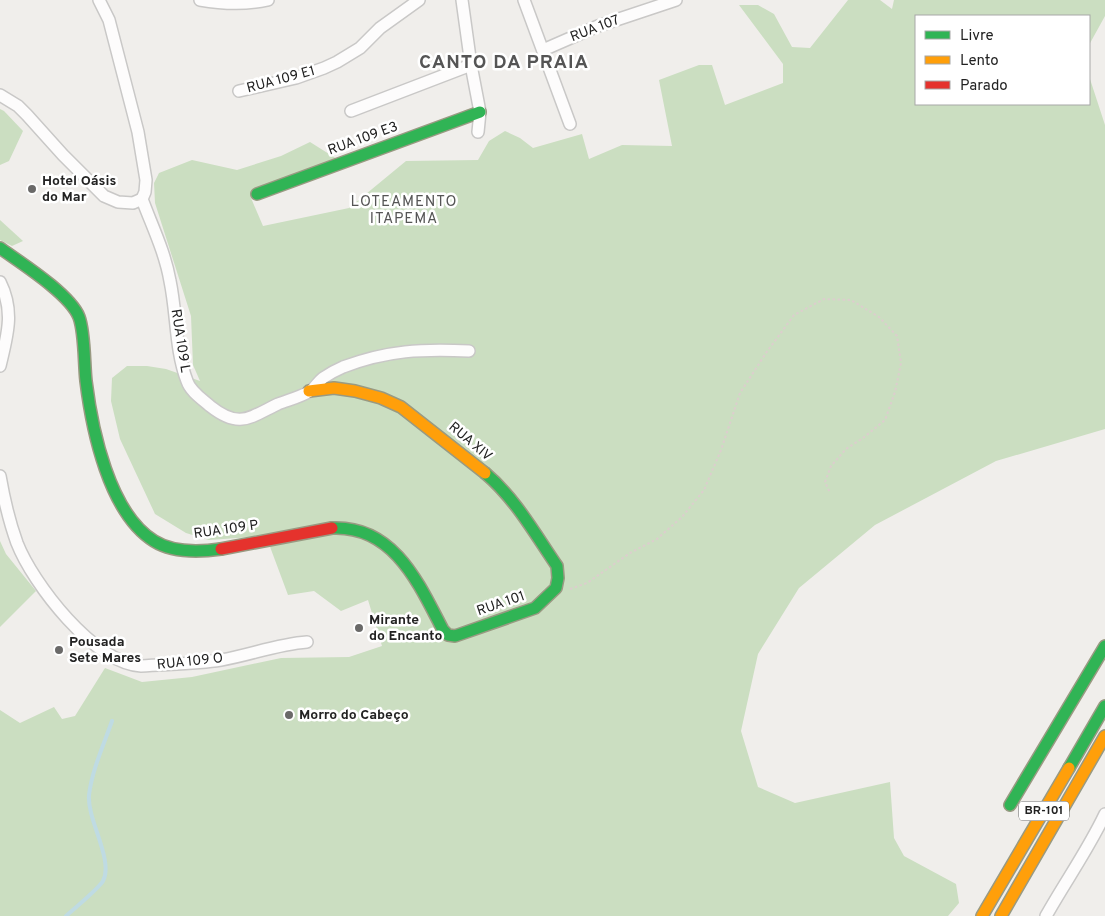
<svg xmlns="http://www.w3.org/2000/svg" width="1105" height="916" viewBox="0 0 1105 916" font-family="Overpass,sans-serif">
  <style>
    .forest { fill: #cbdec1 }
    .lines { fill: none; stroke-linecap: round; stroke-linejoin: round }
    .stream { stroke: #bfdbe3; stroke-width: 4 }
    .street-casing { stroke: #c9c8c7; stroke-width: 14 }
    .fast-casing { stroke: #999a82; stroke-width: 14 }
    .slow-casing { stroke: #999a82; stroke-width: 14 }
    .jam-casing { stroke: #999a82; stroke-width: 14 }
    .path { stroke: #dccecd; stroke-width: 2; stroke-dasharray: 2.5 2.5; stroke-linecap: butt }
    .street { stroke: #fdfcfc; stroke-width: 11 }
    .fast { stroke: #30b455; stroke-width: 11 }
    .slow { stroke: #ff9f0a; stroke-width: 11 }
    .jam { stroke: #e5322d; stroke-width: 11 }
    .poi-dot { fill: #6a6968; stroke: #fff; stroke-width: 2 }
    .labels { text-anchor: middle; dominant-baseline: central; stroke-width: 5; stroke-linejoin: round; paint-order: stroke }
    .shield { fill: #fff; stroke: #646464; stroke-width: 1 }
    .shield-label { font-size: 12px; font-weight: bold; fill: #222 }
    .street-label { font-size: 14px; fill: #222; stroke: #fff }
    .poi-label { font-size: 14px; font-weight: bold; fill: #222; stroke: #fff; text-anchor: start }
    .neighbourhood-label { font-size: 15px; letter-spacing: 1px; fill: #555; stroke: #fff }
    .district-label { font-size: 19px; font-weight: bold; letter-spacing: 1px; fill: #555; stroke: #fff }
  </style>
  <rect width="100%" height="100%" fill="#f0eeeb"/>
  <g class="forest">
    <polygon points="848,0 880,0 892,9 894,0 1105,0 1105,16 1089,45 1089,16 916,16 916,104 1089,104 1089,76 1105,125 1105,429 996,461 875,525 799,588 758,654 741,731 758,787 795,803 890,782 894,838 904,856 956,884 959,903 948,916 0,916 0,710 20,723 54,707 62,719 75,716 105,668 142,682 192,677 281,658 349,657 382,646 368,600 341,611 314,591 288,595 266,536 209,540 186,533 155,514 120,439 111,401 112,378 127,366 147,366 166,369 200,381 193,365 191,316 155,203 154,183 159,173 192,160 237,170 281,156 310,142 337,159 251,198 263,226 349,208 406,161 478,160 489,141 505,131 520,138 533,148 582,134 589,159 622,145 672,146 659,80 699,65 712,65 725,105 783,83 783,64 739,5 758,5 774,14 792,47 810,48"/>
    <polygon points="0,109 4,111 23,131 9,161 0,165"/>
    <polygon points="0,220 23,241 12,246 0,240"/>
    <polygon points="0,541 6,554 36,591 0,627"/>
  </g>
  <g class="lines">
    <path class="stream" d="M66,916C74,909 99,888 103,881C114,860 87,820 89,795C92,770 104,744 112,721"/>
    <defs>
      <g id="street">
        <path d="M99,0L109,20L138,132L146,180L145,192L142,199C152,226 165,252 170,281C177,314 175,350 187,381C190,391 202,399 210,406C239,429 249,418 278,404C288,400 301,397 310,391C315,388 318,382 323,378C329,374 336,370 343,367C388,350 422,349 469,351"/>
        <path d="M200,0C223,4 245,5 268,0"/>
        <polyline points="462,0 471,65 480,112 478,132"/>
        <polyline points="524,0 570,124"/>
        <polyline points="543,50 598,26 676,0"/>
        <polyline points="239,91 296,78 324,68 337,62 360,48 380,28 419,0"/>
        <polyline points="0,95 18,106 27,115 63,155 104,196 118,202 133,203 142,199"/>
        <polyline points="351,111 471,65"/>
        <path d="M0,282C15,312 7,336 0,366"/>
        <path d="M0,476C4,499 9,521 17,543C33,584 94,663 141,666C167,664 195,664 221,660C250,655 278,644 307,642"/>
        <path d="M1046,916C1065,882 1088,850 1105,814"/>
      </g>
      <g id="fast">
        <polyline points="257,194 480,112"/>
        <path d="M0,248C21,263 70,294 79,317C85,333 84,364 86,381C92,430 109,513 154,541C173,553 200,552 221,549"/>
        <path d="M332,528C394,525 419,584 443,630L448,635L455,636L535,608L556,588L558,578L557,566C535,534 515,498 485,473"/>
        <polyline points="1069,768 1105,706"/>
        <polyline points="1010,805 1105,646"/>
      </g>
      <g id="slow">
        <polyline points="309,391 334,388 355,391 381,398 401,407 485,473"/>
        <polyline points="982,916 1069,768"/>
        <polyline points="1001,916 1105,736"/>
      </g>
      <polyline id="jam" points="221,549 332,528"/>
    </defs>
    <use href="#street" class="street-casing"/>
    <use href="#fast" class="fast-casing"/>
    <use href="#slow" class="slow-casing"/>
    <use href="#jam" class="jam-casing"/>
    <polyline class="path" points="570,589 587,583 630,553 657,539 682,517 704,490 721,450 740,393 766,353 794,315 824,299 851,300 879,317 897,336 901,363 895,392 885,420 863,438 846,449 831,466 825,482 830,493"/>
    <use href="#street" class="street"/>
    <use href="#fast" class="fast"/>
    <use href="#slow" class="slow"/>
    <use href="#jam" class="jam"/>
  </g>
  <g class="poi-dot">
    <circle cx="32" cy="189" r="5"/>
    <circle cx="359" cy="628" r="5"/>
    <circle cx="59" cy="650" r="5"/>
    <circle cx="289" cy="715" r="5"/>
  </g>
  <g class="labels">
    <rect class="shield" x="1019" y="801.5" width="50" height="19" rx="4"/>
    <g class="shield-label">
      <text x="1044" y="811">BR-101</text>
    </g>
    <g class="street-label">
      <text transform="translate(595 29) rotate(-21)">RUA 107</text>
      <text transform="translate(281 80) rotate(-15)">RUA 109 E1</text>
      <text transform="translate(363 139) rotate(-20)">RUA 109 E3</text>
      <text transform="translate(180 341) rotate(81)">RUA 109 L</text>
      <text transform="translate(470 442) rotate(40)">RUA XIV</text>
      <text transform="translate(226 530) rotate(-8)">RUA 109 P</text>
      <text transform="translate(501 604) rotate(-19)">RUA 101</text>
      <text transform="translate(190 662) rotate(-6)">RUA 109 O</text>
    </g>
    <g class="poi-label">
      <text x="42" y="181">Hotel Oásis<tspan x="42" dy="16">do Mar</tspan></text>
      <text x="369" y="620">Mirante<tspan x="369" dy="16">do Encanto</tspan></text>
      <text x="69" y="642">Pousada<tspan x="69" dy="16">Sete Mares</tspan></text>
      <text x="299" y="715">Morro do Cabeço</text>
    </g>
    <g class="neighbourhood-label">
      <text x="404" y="202">LOTEAMENTO<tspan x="404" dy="17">ITAPEMA</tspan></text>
    </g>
    <g class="district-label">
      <text x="504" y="63">CANTO DA PRAIA</text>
    </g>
  </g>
  <rect x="915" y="15" width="175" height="90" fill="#ffffff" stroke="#a7a7a7"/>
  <rect x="925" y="31" width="25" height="8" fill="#30b455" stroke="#a7a7a7"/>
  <text x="960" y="40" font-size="15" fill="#222222">Livre</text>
  <rect x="925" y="56" width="25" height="8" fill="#ff9f0a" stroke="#a7a7a7"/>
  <text x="960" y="65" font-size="15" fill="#222222">Lento</text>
  <rect x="925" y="81" width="25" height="8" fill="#e5322d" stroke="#a7a7a7"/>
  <text x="960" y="90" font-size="15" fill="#222222">Parado</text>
</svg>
